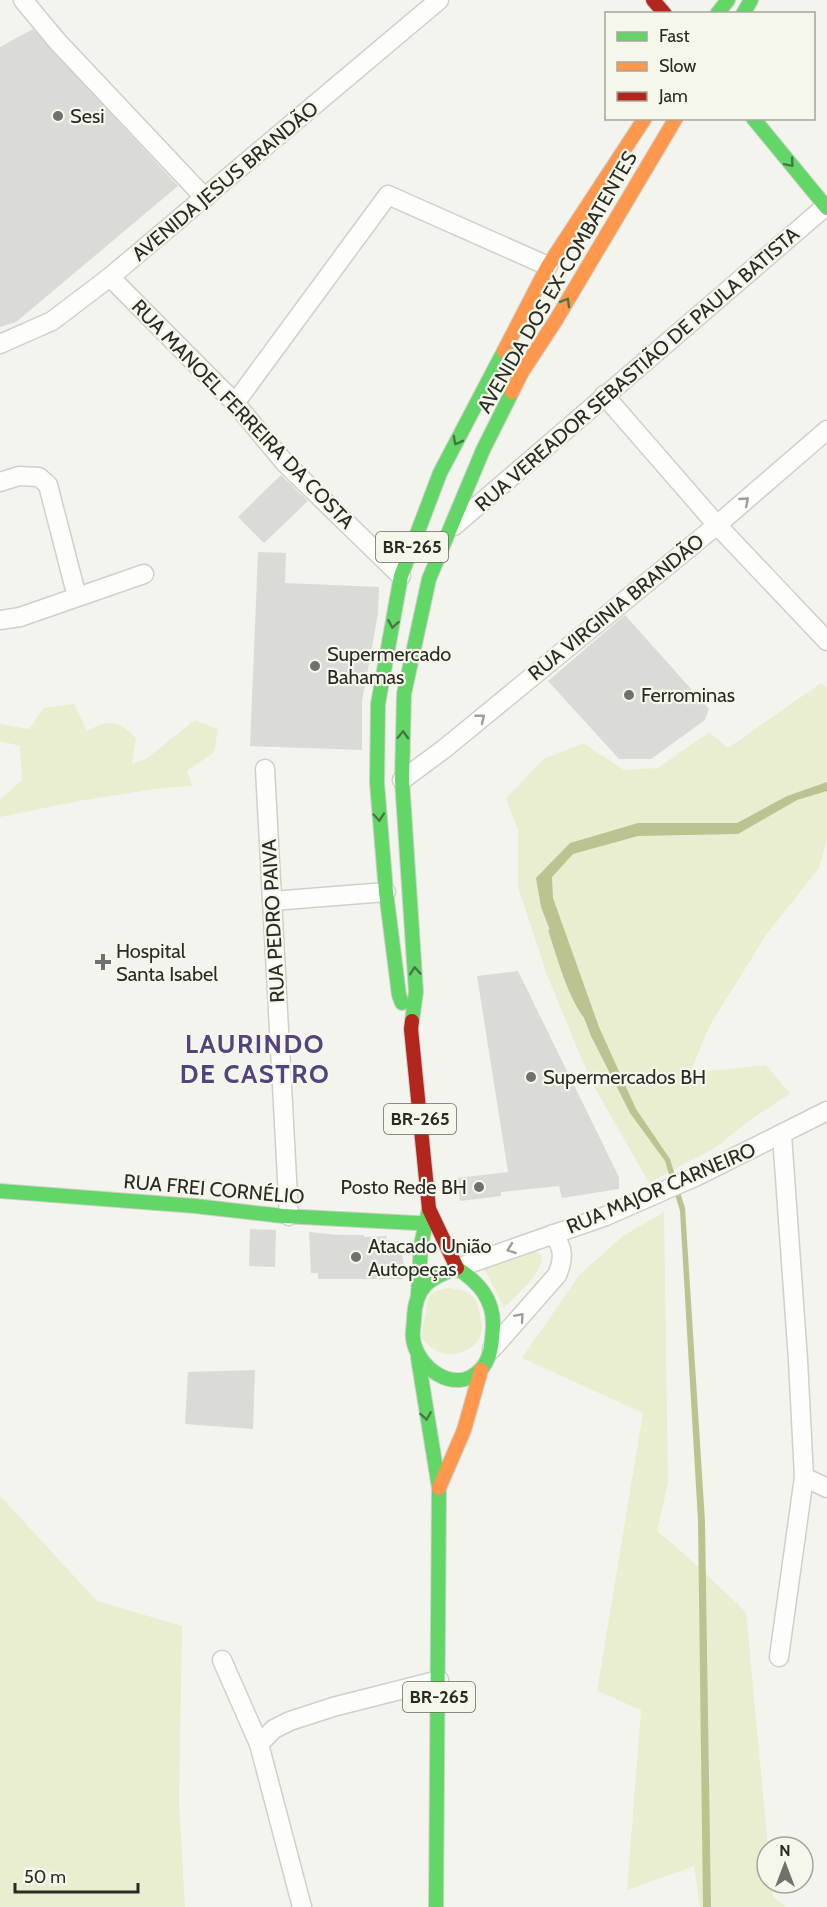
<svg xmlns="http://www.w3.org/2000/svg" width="827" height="1907" viewBox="0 0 827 1907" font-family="Cabin,sans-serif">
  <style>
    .green { fill: #e9eed0 }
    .water { fill: #bcc391 }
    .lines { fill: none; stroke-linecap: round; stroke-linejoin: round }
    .stream { stroke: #bcc391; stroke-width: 5 }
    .building { fill: #dadbd6 }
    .street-casing { stroke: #ced0ca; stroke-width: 21 }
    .fast-casing { stroke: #ced0ca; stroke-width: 16 }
    .slow-casing { stroke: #ced0ca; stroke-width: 16 }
    .jam-casing { stroke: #ced0ca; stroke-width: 16 }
    .street { stroke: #fdfdfc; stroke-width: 18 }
    .fast { stroke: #63d668; stroke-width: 14 }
    .slow { stroke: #ff974d; stroke-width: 14 }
    .jam { stroke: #b3261e; stroke-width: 14 }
    .oneway { stroke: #447844 }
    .oneway2 { stroke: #9e9e9c }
    .poi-dot { fill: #70716c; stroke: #f5f7ea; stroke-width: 2 }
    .labels { text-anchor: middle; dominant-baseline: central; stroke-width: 4.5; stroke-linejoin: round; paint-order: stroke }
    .shield { fill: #f5f7ea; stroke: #676861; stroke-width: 1.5 }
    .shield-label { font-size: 18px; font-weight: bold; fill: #2a2b26 }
    .poi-label { font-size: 20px; fill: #2a2b26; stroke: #f5f7ea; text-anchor: start }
    .street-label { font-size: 20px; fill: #2a2b26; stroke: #f5f7ea }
    .district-label { font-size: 26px; font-weight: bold; letter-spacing: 1.5px; fill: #554380; stroke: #f5f7ea }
  </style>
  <rect width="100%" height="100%" fill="#f3f4ed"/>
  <g class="green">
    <polygon points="821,683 827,688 827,840 819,868 766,935 709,1027 690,1073 766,1065 790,1094 753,1118 716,1147 649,1183 590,1079 547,975 518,887 518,830 506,798 544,759 583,743 624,770 658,768 709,732 728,748"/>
    <path d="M74,704L87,731C110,719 117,719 136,738L132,764L146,759L195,720L218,729L214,752L187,771L192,786L161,788L79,801L0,817V800L22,780L20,746L0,741V724L29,729L44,708Z"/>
    <polygon points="664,1212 668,1483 657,1531 683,1553 746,1612 768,1847 767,1883 772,1883 773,1897 787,1907 700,1907 694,1866 627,1890 641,1710 597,1691 643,1413 522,1358 580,1274 623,1236"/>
    <path d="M535,1251L542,1256C542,1275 517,1294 504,1308L484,1268Z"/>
    <path d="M449,1288C470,1291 476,1294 480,1315C481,1321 483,1328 481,1334C476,1350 454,1358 439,1352C431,1349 426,1343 421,1337L429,1296L439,1290Z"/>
    <polygon points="0,1496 97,1601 182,1626 179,1802 185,1907 0,1907"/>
  </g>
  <polygon class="water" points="827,782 827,791 797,800 738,834 638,836 573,854 552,877 553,898 599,1027 636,1109 670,1159 685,1208 705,1521 711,1907 703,1907 698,1521 680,1211 665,1161 630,1113 591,1036 541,907 536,878 570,843 638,823 737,823 787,796"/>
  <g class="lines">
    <path class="stream" d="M551,931C560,959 568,989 584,1014"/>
  </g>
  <g class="building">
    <polygon points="33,29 178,186 16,322 0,327 0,47"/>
    <polygon points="281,475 308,501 264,543 238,517"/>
    <polygon points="258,552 286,553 285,583 379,587 378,614 362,701 362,750 250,746"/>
    <polygon points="625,615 709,709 705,720 651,759 619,759 548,681"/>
    <polygon points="518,971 619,1177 619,1189 562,1198 559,1186 501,1192 501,1196 460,1201 457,1178 508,1172 477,976"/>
    <polygon points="250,1229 276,1230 275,1267 249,1266"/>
    <polygon points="309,1232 339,1235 364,1235 364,1237 387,1236 386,1240 400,1242 404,1267 403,1279 318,1279 318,1273 311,1273"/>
    <polygon points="255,1370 253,1429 185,1424 188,1372"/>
  </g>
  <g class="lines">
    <defs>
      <g id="street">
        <polyline points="23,0 57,41 205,198"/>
        <polyline points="110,277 235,403 285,463 401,576"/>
        <polyline points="0,344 52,321 110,277 439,0"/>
        <polyline points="604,395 717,525 827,641"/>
        <polyline points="235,403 388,195 548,266"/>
        <polyline points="0,482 19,476 39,477 48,485 77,597"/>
        <polyline points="454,526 826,206"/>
        <polyline points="0,620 20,617 144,574"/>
        <polyline points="265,769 289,1216"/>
        <polyline points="402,780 444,749 717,525 827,430"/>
        <polyline points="272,901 386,892"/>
        <polyline points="457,1268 606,1216 695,1177 827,1111"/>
        <path d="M492,1349L557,1275C564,1259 564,1248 553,1234"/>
        <polyline points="804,1477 827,1488"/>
        <polyline points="779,1657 804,1477 798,1360 782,1135"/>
        <polyline points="222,1660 259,1744"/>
        <polyline points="302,1907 259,1744 274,1729 290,1721 333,1707 439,1680"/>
      </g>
      <g id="fast">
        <polyline points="717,14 728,0"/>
        <polyline points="743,14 751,0"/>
        <polyline points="753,118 827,208"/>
        <polyline points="402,1003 399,995 386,892 377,783 378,704 401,576 440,473 504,351"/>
        <polyline points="412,1021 416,992 402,780 404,694 429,579 483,450 512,392"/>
        <polyline points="0,1191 195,1206 283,1216 435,1224"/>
        <path d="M457,1268C479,1283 494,1299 493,1327C492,1342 491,1360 480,1370C455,1396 416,1367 413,1338C412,1332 414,1325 414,1319C415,1287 429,1278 457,1268Z"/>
        <polyline points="418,1294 421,1245 429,1209"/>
        <polyline points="418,1358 439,1488 436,1907"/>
      </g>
      <g id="slow">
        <polyline points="504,351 548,266 645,118"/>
        <polyline points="512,392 522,372 556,320 676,118"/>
        <polyline points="439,1488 464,1430 481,1370"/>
      </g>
      <g id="jam">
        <polyline points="653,0 665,14"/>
        <polyline points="412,1021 411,1029 429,1209 457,1268"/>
      </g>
    </defs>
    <use href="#street" class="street-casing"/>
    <use href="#fast" class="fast-casing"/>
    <use href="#slow" class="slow-casing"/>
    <use href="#jam" class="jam-casing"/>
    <use href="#street" class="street"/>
    <use href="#fast" class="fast"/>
    <use href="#slow" class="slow"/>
    <use href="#jam" class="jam"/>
  </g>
  <defs><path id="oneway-chevron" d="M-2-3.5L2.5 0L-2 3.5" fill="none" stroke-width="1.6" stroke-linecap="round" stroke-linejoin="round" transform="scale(1.5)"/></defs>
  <g class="oneway">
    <use href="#oneway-chevron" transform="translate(790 163) rotate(50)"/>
    <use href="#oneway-chevron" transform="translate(566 302) rotate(-60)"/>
    <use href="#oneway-chevron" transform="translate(457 441) rotate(118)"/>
    <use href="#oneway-chevron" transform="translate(393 624) rotate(100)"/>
    <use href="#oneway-chevron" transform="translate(403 735) rotate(-88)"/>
    <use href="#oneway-chevron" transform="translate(379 817) rotate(85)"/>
    <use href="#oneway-chevron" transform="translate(415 971) rotate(-94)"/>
    <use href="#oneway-chevron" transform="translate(426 1416) rotate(81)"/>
  </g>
  <g class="oneway2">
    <use href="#oneway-chevron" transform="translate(745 501) rotate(-41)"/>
    <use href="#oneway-chevron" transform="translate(481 718) rotate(-39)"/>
    <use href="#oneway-chevron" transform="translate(511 1249) rotate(160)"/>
    <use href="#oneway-chevron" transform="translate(520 1317) rotate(-49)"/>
  </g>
  <g class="poi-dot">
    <circle cx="58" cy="116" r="6"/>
    <circle cx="315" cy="666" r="6"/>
    <circle cx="629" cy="695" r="6"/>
    <path d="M100 953h6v6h6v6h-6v6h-6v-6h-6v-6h6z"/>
    <circle cx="531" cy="1077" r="6"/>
    <circle cx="479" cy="1187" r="6"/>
    <circle cx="356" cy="1257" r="6"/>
  </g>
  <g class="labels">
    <g class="shield">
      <rect x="376" y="532" width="72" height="30" rx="4.5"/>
      <rect x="384" y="1104" width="72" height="30" rx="4.5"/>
      <rect x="403" y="1682" width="72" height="30" rx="4.5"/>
    </g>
    <g class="shield-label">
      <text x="412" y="547">BR-265</text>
      <text x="420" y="1119">BR-265</text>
      <text x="439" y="1697">BR-265</text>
    </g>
    <g class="poi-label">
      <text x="70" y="116">Sesi</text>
      <text x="327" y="654">Supermercado<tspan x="327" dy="23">Bahamas</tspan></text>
      <text x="641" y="695">Ferrominas</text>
      <text x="116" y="951">Hospital<tspan x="116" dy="23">Santa Isabel</tspan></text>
      <text x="543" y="1077">Supermercados BH</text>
      <text x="467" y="1187" text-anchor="end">Posto Rede BH</text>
      <text x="368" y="1246">Atacado União<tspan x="368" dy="23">Autopeças</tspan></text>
    </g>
    <g class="street-label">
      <text transform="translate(225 181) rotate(-40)">AVENIDA JESUS BRANDÃO</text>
      <text transform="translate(557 282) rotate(-60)">AVENIDA DOS EX-COMBATENTES</text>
      <text transform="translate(637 369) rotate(-41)">RUA VEREADOR SEBASTIÃO DE PAULA BATISTA</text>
      <text transform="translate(243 414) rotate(46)">RUA MANOEL FERREIRA DA COSTA</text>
      <text transform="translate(616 607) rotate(-39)">RUA VIRGINIA BRANDÃO</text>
      <text transform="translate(273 921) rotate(-93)">RUA PEDRO PAIVA</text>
      <text transform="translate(661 1188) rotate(-23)">RUA MAJOR CARNEIRO</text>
      <text transform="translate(214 1189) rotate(5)">RUA FREI CORNÉLIO</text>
    </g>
    <g class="district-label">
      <text x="255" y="1044">LAURINDO<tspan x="255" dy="30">DE CASTRO</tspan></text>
    </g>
  </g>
  <rect x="605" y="12" width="210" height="108" fill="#f5f7ea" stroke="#a4a59c" stroke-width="1.5"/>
  <rect x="617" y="32" width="30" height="9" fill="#63d668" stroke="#a4a59c" stroke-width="1.5"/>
  <text x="659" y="42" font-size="18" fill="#2a2b26">Fast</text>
  <rect x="617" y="62" width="30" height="9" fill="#ff974d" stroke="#a4a59c" stroke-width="1.5"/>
  <text x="659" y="72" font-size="18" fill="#2a2b26">Slow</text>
  <rect x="617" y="92" width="30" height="9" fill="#b3261e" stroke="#a4a59c" stroke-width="1.5"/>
  <text x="659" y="102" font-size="18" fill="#2a2b26">Jam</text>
  <g transform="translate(785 1865)"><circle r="28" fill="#f5f7ea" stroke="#a4a59c" stroke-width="1.5"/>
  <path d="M0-4.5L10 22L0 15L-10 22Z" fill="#70716c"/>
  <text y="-9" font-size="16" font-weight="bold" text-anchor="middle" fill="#2a2b26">N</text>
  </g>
  <path d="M15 1883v9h123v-9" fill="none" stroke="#2a2b26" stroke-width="3"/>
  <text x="24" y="1883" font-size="18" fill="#2a2b26" stroke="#f5f7ea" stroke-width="4.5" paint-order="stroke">50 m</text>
</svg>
